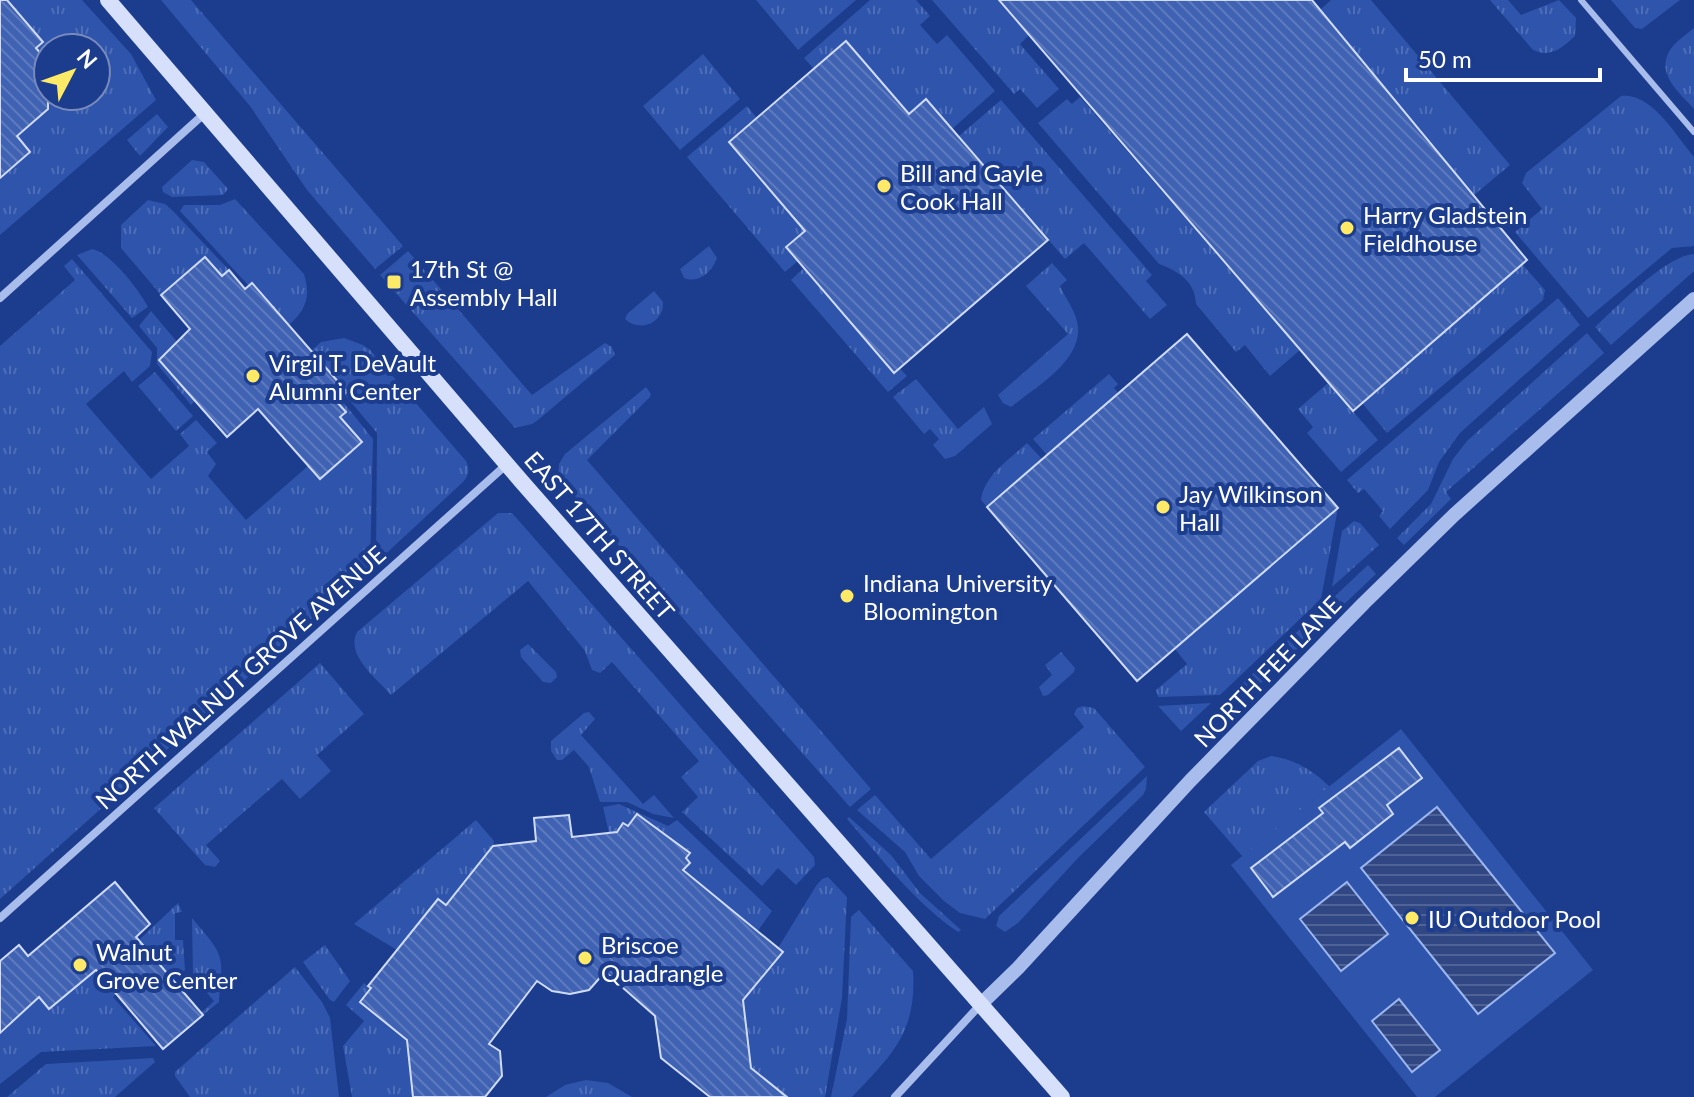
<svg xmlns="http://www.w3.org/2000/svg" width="1694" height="1097" viewBox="0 0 1694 1097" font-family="Lato,sans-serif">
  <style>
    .grass { fill: url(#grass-tufts); fill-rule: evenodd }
    .pitch { fill: #2f54ab }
    .water { fill: url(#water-rules); stroke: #9cb6ef; stroke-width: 2 }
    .building { fill: url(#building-back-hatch); stroke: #cfdbfa; stroke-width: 2 }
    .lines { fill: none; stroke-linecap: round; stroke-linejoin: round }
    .service { stroke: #a9bded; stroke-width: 6 }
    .minor { stroke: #a9bded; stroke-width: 8 }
    .tertiary { stroke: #a9bded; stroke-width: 14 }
    .secondary { stroke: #d6e0fa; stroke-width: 16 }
    .poi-dot { fill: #feea67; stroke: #1c3c8d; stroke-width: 3 }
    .labels { text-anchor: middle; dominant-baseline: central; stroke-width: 8; stroke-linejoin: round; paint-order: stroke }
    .poi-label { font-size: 24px; fill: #fff; stroke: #1c3c8d; text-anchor: start }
    .street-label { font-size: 24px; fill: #fff; stroke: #1c3c8d }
  </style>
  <defs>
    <pattern id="grass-tufts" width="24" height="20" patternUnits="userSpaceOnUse" patternTransform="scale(2)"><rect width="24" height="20" fill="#2f54ab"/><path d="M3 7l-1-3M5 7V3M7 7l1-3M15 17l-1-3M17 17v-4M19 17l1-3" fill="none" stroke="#4e6eb8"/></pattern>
    <pattern id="water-rules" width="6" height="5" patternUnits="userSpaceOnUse" patternTransform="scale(2)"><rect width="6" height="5" fill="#304784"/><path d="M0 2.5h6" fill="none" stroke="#4f6396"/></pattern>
    <pattern id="building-back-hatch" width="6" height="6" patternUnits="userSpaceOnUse" patternTransform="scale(2)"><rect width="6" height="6" fill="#4062b3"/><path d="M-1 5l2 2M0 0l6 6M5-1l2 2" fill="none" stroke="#5d7abe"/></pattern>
  </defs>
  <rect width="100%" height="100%" fill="#1c3c8d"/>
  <g class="grass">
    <path d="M0,0H82L131,54L156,100L0,235ZM48,48H96V96H48Z"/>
    <polygon points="161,0 191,0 403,246 375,269 307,190 250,106"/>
    <polygon points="756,0 856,0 798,50"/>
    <polygon points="870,0 916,0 930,16 920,25 937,44 947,35 995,91 952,129 909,114 847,41 814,69 804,58"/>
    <polygon points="932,0 999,0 1029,35 1020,44 1059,89 1037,108 1020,89 1014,94"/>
    <polygon points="1331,0 1371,0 1510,165 1474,195 1320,10"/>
    <path d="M1490,0H1508L1521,15L1559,0L1576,18L1575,36C1562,48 1551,58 1533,50Z"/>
    <polygon points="1611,0 1680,0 1642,29 1635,28"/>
    <path d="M1694,28V109C1680,93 1655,74 1670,50C1675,42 1687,34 1694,28Z"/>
    <polygon points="703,54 740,99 680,150 643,106"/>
    <path d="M1621,96C1652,92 1676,136 1694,157V246L1672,248L1588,318L1515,232L1542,209L1522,183L1526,173Z"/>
    <path d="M1080,97L1300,350L1270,376L1245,345L1236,352L1196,304C1195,281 1178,271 1159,264L1038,123L1067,99L1072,104Z"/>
    <polygon points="1001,100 1152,275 1146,281 1167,305 1150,319 1084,243 1065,259 959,136"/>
    <polygon points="747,106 757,118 729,142 805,231 786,246 798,261 785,272 687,157"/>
    <polygon points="157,114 168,127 140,156 127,140"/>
    <polygon points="192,160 204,162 228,189 223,195 172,197 163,192 162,187"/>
    <path d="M235,199L304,274C311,297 306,310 289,325L252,284L249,286L180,211L184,205H220Z"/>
    <polygon points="148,200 165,204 173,211 229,270 222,276 204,257 161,295 121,248 121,225"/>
    <path d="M709,246L717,258C712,272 699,284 684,278L680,269Z"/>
    <path d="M92,249C111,253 139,290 148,307L132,318L77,255Z"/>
    <polygon points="408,251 532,395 605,343 612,347 615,355 538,420 532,424 515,428 380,275"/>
    <path d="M1694,254V271L1611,345L1595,327C1618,306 1665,256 1694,254Z"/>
    <polygon points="72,259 152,352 150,366 132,382 124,371 86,404 151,479 189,446 180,434 196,420 217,443 207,452 216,464 208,476 246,520 308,466 320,479 340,417 346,412 336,401 340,398 373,439 370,568 0,899 0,346 75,280 64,266"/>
    <path d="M1052,263L1067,280L1060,286C1066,299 1077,313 1078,327C1081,362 1034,388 1011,407L1003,403L998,395L1068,334L1026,286Z"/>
    <polygon points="1522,264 1545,290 1543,300 1387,433 1362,403"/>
    <polygon points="804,268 907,376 888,392 791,280"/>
    <path d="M654,291L663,302C664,323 640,333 625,319L627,314Z"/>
    <polygon points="1558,298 1580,325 1460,433 1439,462 1428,490 1390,529 1379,516 1383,511 1364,489 1358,493 1347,480"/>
    <polygon points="151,311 178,343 195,401 191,405 157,364 157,348 139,326"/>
    <polygon points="1587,333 1604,353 1446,492 1451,499 1404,545 1397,538 1431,504 1453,459 1467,441"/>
    <path d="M344,338L363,345L370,350L466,461C470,470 469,475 463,482L376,563L377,433L344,394L346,391L311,351L321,342Z"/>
    <polygon points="155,372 193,416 176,431 138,386"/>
    <polygon points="1109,374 1118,384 1114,388 1118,393 1047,455 1033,439"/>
    <polygon points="916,379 958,429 984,407 992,424 955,456 945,459 933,445 939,439 930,429 924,434 893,397"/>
    <polygon points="1328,383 1378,440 1341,472 1307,433 1313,427 1298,409"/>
    <polygon points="646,387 651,394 650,397 587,460 871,789 850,807 558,477 559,464 565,454"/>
    <path d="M1027,443L1042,459L987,507L981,500C984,475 1010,459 1027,443Z"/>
    <polygon points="1338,508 1321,599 1220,695 1158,697 1156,690 1187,664 1175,649"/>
    <path d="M498,513H512L814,857L815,865L796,885L778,868L762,886L682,812L698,797L681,777L699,761L612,662L600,673L592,670L585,651L528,581L391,695C377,679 345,655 357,632Z"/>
    <polygon points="1354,521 1360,523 1379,545 1332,587 1342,531"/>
    <polygon points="1368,565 1376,574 1244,699 1233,700 1229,696"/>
    <polygon points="528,644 556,672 557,677 551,683 543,682 521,657 520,650"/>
    <polygon points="1061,652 1075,668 1074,672 1048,695 1043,696 1039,687 1052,675 1045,665"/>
    <polygon points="320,663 364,714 317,755 331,771 300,799 282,779 206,845 220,861 215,867 205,865 154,808"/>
    <polygon points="1211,703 1181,731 1158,706"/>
    <polygon points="1083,706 1094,708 1145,767 985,919 960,913 944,901 919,876 905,852 857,810 875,795 931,859 1084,727 1074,714 1077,708"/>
    <polygon points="589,712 595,719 581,735 643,804 654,795 674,818 653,814 627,802 600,802 589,767 574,750 562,760 557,760 551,751 551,741 584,713"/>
    <path d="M1271,756C1295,759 1314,771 1331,788L1243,857L1204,812L1258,761Z"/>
    <polygon points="619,804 668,826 677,820 772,911 757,932 683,870 690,863 686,858 690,853 638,814 628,826 623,823 617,832 609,833 603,807"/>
    <path d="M849,817L891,855L920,893L961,930L958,932C914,902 882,859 847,819Z"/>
    <polygon points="476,820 494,841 493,846 446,905 438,899 397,950 354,924"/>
    <polygon points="828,877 847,897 842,998 825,1097 787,1097 751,1068 743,1000 783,953 778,948 816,886 822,879"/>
    <polygon points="178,903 182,912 175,913 175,940 183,940 185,970 173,980 139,940"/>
    <path d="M859,910L913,971C917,1033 891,1056 852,1097H831L847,1019L851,917Z"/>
    <path d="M192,918C224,956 224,953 219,1002L203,1015L201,1013L214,1001L193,977Z"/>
    <polygon points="325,945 350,981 334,1002 330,1000 303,962"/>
    <polygon points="295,967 322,1002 330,1018 339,1097 190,1097 175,1076 175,1072"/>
    <polygon points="96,970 116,994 113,997 156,1046 41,1052 0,1084 0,1033 39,997 50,1009"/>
    <polygon points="364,983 371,988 360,1002 407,1040 413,1097 352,1097 343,1046 364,1021 346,1005"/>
    <polygon points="153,1058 155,1062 115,1097 7,1097 46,1064"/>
    <polygon points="586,1080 608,1083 632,1097 546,1097 565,1085"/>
  </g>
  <g class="pitch">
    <polygon points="1401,729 1593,970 1435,1097 1417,1097 1231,865"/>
    <polygon points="1147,776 1146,789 1143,795 1079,857 1018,923 1005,932 996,926 999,916"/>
  </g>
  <g class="water">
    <polygon points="1437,807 1555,953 1478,1014 1361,868"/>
    <polygon points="1347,882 1388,934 1341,971 1300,919"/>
    <polygon points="1399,999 1440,1050 1412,1072 1372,1021"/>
  </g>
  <g class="building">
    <polygon points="0,0 7,0 43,42 36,48 48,62 48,109 17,136 30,152 0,178"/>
    <polygon points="999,0 1312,0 1527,260 1353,411"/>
    <polygon points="846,41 909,114 926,99 1048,240 894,373 786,247 805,231 729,142"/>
    <polygon points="205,257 222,276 229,270 245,289 252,283 347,392 336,401 346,412 340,417 362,442 320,479 258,409 227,437 159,360 190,329 161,295"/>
    <polygon points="1187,334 1338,508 1137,681 987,507"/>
    <polygon points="1399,748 1422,778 1387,805 1393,814 1350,848 1345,842 1273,897 1251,868 1323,813 1319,808"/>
    <polygon points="637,814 690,853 686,858 690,863 683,870 783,952 743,1000 751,1068 787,1097 710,1097 661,1058 655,1016 605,972 589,990 570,994 552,991 537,981 489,1044 500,1051 502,1076 485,1097 413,1097 407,1040 360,1002 371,988 368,986 438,899 446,905 493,846 536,841 534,818 569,815 572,837 617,832 623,823 628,826"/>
    <polygon points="115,882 150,924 136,937 203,1015 163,1049 96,970 49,1009 39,997 0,1033 0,961 19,945 28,956"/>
  </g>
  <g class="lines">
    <polyline class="service" points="1581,0 1694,132"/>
    <g class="minor">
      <polyline points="0,298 205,113"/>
      <polyline points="0,918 506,465"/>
      <polyline points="895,1097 981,1004"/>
    </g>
    <polyline class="tertiary" points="981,1004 1018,968 1190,781 1364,603 1454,515 1694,299"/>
    <polyline class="secondary" points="108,0 522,482 1062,1097"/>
  </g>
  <g class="poi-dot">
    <circle cx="884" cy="186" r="8"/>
    <circle cx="1347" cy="228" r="8"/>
    <rect x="386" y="274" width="16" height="16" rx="4"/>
    <circle cx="253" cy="376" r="8"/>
    <circle cx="1163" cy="507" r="8"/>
    <circle cx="847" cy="596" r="8"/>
    <circle cx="1412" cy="918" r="8"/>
    <circle cx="585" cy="958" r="8"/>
    <circle cx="80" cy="965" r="8"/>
  </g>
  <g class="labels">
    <g class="poi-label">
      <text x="900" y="172">Bill and Gayle<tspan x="900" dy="28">Cook Hall</tspan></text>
      <text x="1363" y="214">Harry Gladstein<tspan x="1363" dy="28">Fieldhouse</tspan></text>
      <text x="410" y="268">17th St @<tspan x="410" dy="28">Assembly Hall</tspan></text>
      <text x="269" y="362">Virgil T. DeVault<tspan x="269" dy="28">Alumni Center</tspan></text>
      <text x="1179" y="493">Jay Wilkinson<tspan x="1179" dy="28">Hall</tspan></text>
      <text x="863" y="582">Indiana University<tspan x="863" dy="28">Bloomington</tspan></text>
      <text x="1428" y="918">IU Outdoor Pool</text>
      <text x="601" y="944">Briscoe<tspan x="601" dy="28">Quadrangle</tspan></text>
      <text x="96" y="951">Walnut<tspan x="96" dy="28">Grove Center</tspan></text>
    </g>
    <g class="street-label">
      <text transform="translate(600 535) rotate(49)">EAST 17TH STREET</text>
      <text transform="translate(1267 671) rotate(-46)">NORTH FEE LANE</text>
      <text transform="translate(240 677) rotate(-42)">NORTH WALNUT GROVE AVENUE</text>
    </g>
  </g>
  <g transform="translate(72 72) rotate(49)"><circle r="38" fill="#1c3c8d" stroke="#778abb" stroke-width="2"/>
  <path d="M0-6L14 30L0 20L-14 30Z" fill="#feea67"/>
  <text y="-12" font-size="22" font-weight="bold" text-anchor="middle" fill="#ffffff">N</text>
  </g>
  <path d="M1406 68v12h194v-12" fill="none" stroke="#ffffff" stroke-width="4"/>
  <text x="1418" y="68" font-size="24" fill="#ffffff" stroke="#1c3c8d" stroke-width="6" paint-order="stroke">50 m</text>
</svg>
